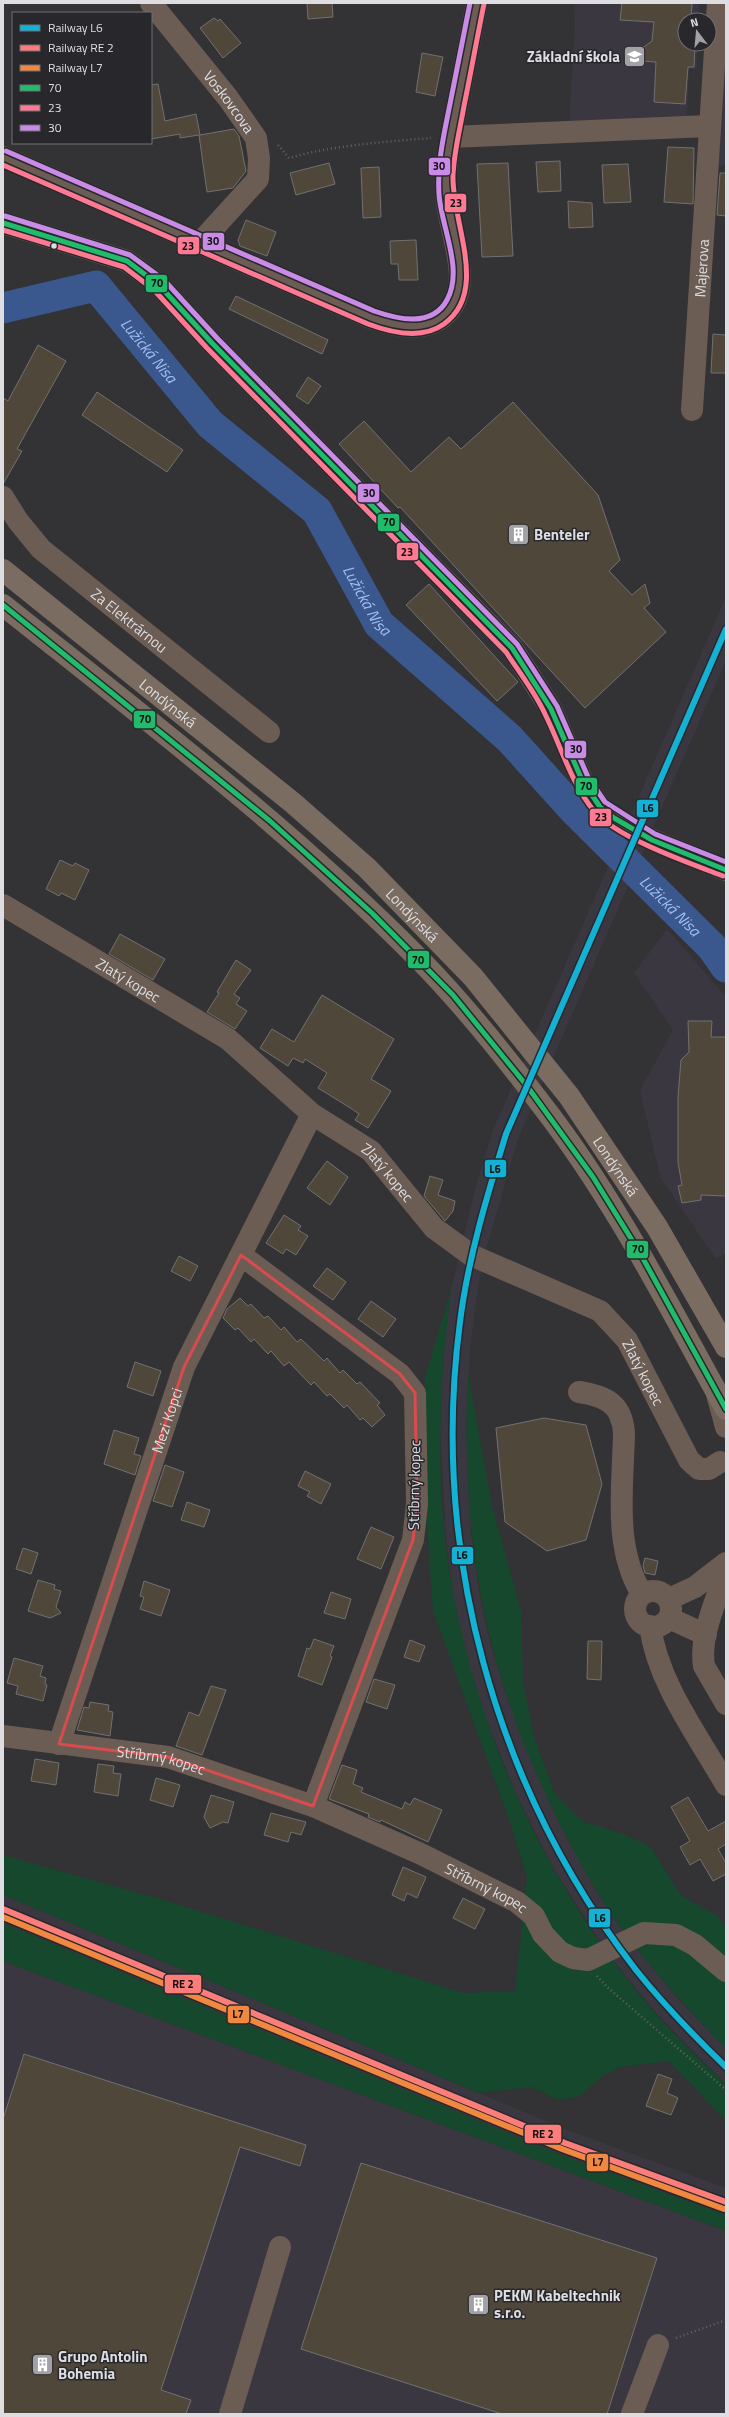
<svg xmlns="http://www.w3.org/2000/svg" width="729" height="2417" viewBox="0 0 729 2417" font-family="'Titillium Web',sans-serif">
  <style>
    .built { fill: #3a3741 }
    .green { fill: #15482d }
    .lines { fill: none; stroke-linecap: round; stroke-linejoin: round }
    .river { stroke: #3b588e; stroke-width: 31 }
    .building { fill: #50473b; stroke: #727070 }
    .path { stroke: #6b625e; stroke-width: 2.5; stroke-dasharray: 1 3; stroke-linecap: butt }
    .minor { stroke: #6b5d54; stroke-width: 22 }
    .highway { stroke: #7b6c61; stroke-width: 22 }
    .bus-1-casing { stroke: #28282c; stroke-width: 8 }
    .bus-2-casing { stroke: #28282c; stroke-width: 8 }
    .bus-3-casing { stroke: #28282c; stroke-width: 8 }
    .bus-1 { stroke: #20bc6c; stroke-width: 5 }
    .bus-2 { stroke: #fe7a93; stroke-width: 5 }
    .bus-3 { stroke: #ca8be6; stroke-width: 5 }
    .rail-1-casing { stroke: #28282c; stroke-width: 9 }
    .rail-2-casing { stroke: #28282c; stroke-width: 9 }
    .rail-3-casing { stroke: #28282c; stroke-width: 9 }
    .rail-1 { stroke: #13b2d5; stroke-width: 6 }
    .rail-2 { stroke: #fd7d7b; stroke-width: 6 }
    .rail-3 { stroke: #f08842; stroke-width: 6 }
    .marked { fill: none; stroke: #d84c4d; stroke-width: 3; stroke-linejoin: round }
    .bus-dot { fill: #dedde1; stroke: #28282c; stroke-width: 1.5 }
    .labels { text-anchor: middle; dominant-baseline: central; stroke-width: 3; stroke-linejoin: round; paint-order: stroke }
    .poi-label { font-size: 15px; font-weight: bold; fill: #dedde1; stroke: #28282c; text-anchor: start }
    .street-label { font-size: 15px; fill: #dedde1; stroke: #28282c }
    .water-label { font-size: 16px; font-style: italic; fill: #a3bff3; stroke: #28282c }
    .line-badge { stroke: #28282c; stroke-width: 1.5 }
    .pale-badge-label { font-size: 11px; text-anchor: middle; font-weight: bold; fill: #111 }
  </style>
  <rect width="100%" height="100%" fill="#333235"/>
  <g class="built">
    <polygon points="574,3 699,3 699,20 685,20 685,44 698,44 697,69 689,69 687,118 569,126 575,25"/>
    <polygon points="721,53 726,53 726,165 716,165"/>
    <polygon points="726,597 726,660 518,1139 484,1257 477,1294 470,1350 466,1429 471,1533 479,1591 490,1643 509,1704 628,1938 677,1998 726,2049 726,2084 658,2015 608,1954 554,1869 515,1791 484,1713 465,1649 453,1595 446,1536 440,1429 444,1347 451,1290 476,1185 493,1130"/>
    <polygon points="667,929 726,997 726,1253 716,1259 660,1177 640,1090 673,1030 634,973"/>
    <polygon points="3,1895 570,2131 726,2188 726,2215 561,2155 3,1923"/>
    <polygon points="3,1961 726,2231 726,2414 3,2414"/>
  </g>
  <g class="green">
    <path d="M451,1290C438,1391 434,1496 454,1597C489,1780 585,1960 726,2084V2121L669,2061L620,2067L600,2078L580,2096L559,2100L531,2087L479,2093L3,1895V1855L167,1901L463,1993L515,1991L527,1877L508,1816L433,1611L423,1472L425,1377Z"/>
    <path d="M468,1374L492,1506L521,1611L523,1681L534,1737L555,1794L582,1821L623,1834L651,1847L681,1896L716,1915L726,1927V2049C692,2013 659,1978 629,1939C602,1904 580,1863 560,1824C485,1674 460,1541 468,1374Z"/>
    <polygon points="3,1923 561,2155 726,2215 726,2231 3,1961"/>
  </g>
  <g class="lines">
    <path class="river" id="s1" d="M3,308L96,286L210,424L317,511L379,624L510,739L572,808L712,947L726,967"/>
  </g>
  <g class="building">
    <polygon points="307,3 332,3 333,17 308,19"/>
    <polygon points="622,3 692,3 691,20 685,20 685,44 695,44 694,67 688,67 685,104 654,102 656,62 641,61 641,49 652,41 654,22 620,20"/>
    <polygon points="214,18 218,21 220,19 241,43 223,58 200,28"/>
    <polygon points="422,53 443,57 435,96 416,92"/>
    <polygon points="158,84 165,121 196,114 200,135 234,129 239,136 246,171 233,188 207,192 199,135 180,138 180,134 151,139 151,85"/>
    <polygon points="668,147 694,148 693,204 664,202"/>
    <polygon points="560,161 561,191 538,192 536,162"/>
    <polygon points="329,163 335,184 296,195 290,173"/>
    <polygon points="508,163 513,256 482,257 477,164"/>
    <polygon points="628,164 631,202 604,203 602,165"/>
    <polygon points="379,167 381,217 363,218 361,168"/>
    <polygon points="720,173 726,173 726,216 717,215"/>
    <polygon points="568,201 592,203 593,227 569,228"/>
    <polygon points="246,220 276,232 267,256 240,246 238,240"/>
    <polygon points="416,240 418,280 399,280 398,264 391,264 390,241"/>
    <polygon points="236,296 328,340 322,354 229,309"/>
    <polygon points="713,334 726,335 726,373 711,373"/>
    <polygon points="38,345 66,361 17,449 22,451 3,484 3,398 8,401"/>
    <polygon points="308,377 321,386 308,404 296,396"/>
    <polygon points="97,392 183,450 167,472 82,415"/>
    <polygon points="513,402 598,495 620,560 609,571 632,595 645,584 650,603 644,608 666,632 585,708 400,507 398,508 339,444 364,421 411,472 449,437 461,449"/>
    <polygon points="429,584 518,682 497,701 406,605"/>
    <polygon points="60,860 73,866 75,863 89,870 75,900 61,893 59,896 46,889"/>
    <polygon points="120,934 165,959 153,980 109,954"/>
    <polygon points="236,960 251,970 234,994 240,998 236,1004 247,1011 235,1029 207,1012 219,993 217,992"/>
    <polygon points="322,995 394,1039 371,1079 391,1091 368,1128 355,1120 359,1114 352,1109 318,1088 327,1073 305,1059 303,1063 293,1058 288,1066 260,1048 272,1029 294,1042"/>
    <polygon points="688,1021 712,1021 711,1037 726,1037 726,1196 701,1195 701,1200 682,1203 678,1186 682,1185 678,1162 678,1097 681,1060 689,1052"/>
    <polygon points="327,1161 348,1177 330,1205 307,1188"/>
    <polygon points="430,1176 443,1180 438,1195 455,1201 453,1211 445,1221 424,1196"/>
    <polygon points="284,1215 301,1226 298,1230 308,1236 296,1255 286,1249 283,1254 266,1243"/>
    <polygon points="179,1256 198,1266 190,1281 171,1271"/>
    <polygon points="327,1268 346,1282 333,1300 313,1286"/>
    <polygon points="240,1298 248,1306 251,1304 264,1318 268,1316 281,1330 284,1327 297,1342 301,1339 324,1361 327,1358 340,1373 343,1370 357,1384 360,1382 380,1403 377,1405 385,1415 372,1427 363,1418 360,1420 347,1405 344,1408 330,1394 327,1396 314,1382 311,1385 289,1362 284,1366 271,1351 268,1354 254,1339 251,1342 238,1328 235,1330 223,1318 227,1309"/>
    <polygon points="371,1301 396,1319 383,1337 358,1319"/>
    <polygon points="135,1362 161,1371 153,1396 127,1387"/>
    <polygon points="544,1418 586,1425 602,1484 586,1540 547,1551 505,1522 496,1428"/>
    <polygon points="114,1430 139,1438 134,1454 141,1456 135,1475 104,1464"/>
    <polygon points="165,1465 184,1472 172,1507 153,1501"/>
    <polygon points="305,1471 331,1484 321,1504 307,1496 310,1492 298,1486"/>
    <polygon points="187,1502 210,1510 204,1527 181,1520"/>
    <polygon points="371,1527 394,1537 381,1569 357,1559"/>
    <polygon points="23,1548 38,1553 31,1574 16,1569"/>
    <polygon points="645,1558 658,1561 655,1575 645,1573 643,1566"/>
    <polygon points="38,1580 55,1585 54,1589 61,1591 56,1607 61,1613 50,1618 28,1611"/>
    <polygon points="144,1581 170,1590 161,1616 140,1609 144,1597 140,1596"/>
    <polygon points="331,1592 351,1599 345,1619 324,1613"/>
    <polygon points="314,1639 334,1646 330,1656 332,1657 322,1685 298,1676 307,1648 310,1649"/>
    <polygon points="410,1640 425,1646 419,1662 404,1657"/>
    <polygon points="588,1641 602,1641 601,1680 587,1679"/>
    <polygon points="14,1658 43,1666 40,1676 46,1678 45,1684 47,1685 43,1701 16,1694 18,1686 7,1683"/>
    <polygon points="374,1679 395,1685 387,1709 366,1702"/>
    <polygon points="211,1686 226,1690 202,1755 176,1746 189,1712 199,1716"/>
    <polygon points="90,1702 109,1705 108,1711 113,1712 110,1736 77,1730 84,1707 89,1708"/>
    <polygon points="35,1759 59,1763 56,1785 31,1781"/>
    <polygon points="98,1764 114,1766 113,1773 121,1774 118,1796 94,1792"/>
    <polygon points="342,1765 357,1770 353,1784 363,1788 361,1792 402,1809 405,1802 410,1805 414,1798 442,1810 428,1842 381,1820 380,1822 368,1817 369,1814 329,1799"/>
    <polygon points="156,1778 180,1785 173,1807 150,1800"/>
    <polygon points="211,1795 234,1802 228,1823 223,1822 210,1828 204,1817"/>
    <polygon points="688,1797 708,1831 726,1821 726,1844 718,1849 726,1863 726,1874 713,1881 700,1859 690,1865 680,1847 690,1841 671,1807"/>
    <polygon points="271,1813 306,1822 301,1835 291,1832 288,1842 264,1835"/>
    <polygon points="403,1867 426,1877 417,1898 407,1893 404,1901 392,1895"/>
    <polygon points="463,1898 485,1909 475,1929 453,1918"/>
    <polygon points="24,2054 306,2145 300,2166 240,2147 161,2390 191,2400 186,2414 3,2414 3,2119"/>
    <polygon points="658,2074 672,2079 667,2093 678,2098 671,2115 646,2106"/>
    <polygon points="361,2163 657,2258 607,2414 502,2414 301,2349"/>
  </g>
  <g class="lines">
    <g class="path">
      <path d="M278,145L289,158C335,145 383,142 431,138"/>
      <polyline points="597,1976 606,1986 726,2090"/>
      <polyline points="676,2338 726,2320"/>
    </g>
    <g class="minor">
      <path id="s2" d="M151,3L228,98L256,138L259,158L258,179L199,244"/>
      <polyline points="451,137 709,126"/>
      <path d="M3,157L371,318C399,328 434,335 453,305C471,276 448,227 446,195C444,166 451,138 456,111C463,75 470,39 477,3"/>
      <polyline points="3,223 127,261 159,285 212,343 512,648 551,709 582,780 600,807 614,818 652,840 726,870"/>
      <path id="s3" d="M692,410L718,3"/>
      <path id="s4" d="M3,497L18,521L41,549L269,732"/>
      <path id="s5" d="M3,905L228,1039L312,1114L371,1151L434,1228L471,1255L600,1311L627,1340L689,1460L699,1469H709L720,1462"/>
      <polyline points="241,1255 400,1374 415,1393 417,1504 413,1540 313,1806"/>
      <path d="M579,1392C606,1396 622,1404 624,1433C623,1487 613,1547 642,1594"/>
      <polyline points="717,1394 726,1427"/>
      <path d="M726,1570C717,1600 699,1635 704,1666L726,1704"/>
      <circle cx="653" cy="1609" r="18"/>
      <polyline points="669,1599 695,1587 726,1563"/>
      <polyline points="669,1618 706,1635"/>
      <path d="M650,1626C658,1684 698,1735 726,1785"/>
      <path id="s6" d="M3,1736L168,1757L313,1806L421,1854L517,1902L534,1916L543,1934L560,1952L573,1958L588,1960L644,1933L676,1935L695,1945L726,1971"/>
      <path id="s7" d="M59,1744L184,1367L312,1114"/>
      <polyline points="230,2414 280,2247"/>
      <polyline points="632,2414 658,2345"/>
    </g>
    <g class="highway">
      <path id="s8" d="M3,570L293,803L367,868L473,977L569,1096L657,1227L726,1347"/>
      <path d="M3,605C146,719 293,831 421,961C464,1005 504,1055 541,1104C615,1199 668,1305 726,1409"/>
    </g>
    <defs>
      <g id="bus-1">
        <polyline points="3,223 127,261 159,285 212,343 512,648 551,709 582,780 600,807 614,818 652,840 726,870"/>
        <polyline points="3,605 270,821 372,913 453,995 527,1086 593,1177 640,1253 726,1409"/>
      </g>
      <g id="bus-2">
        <path d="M3,165L368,324C392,333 422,340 444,324C490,291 451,221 453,175C454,152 460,129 464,106C471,72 477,38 484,4"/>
        <path d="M3,230L124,267L154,290L207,348L506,652C519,672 535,692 545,714C561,746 571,783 594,811C617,838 689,863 723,876"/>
      </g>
      <g id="bus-3">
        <path d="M6,151L374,311C397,319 432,328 447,300C464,269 441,227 439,194C437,163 444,134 450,104C457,70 463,37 470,3"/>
        <polyline points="5,216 130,255 164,280 217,338 517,644 557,706 588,777 605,802 655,834 726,862"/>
      </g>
    </defs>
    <use href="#bus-1" class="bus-1-casing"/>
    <use href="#bus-2" class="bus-2-casing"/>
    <use href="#bus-3" class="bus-3-casing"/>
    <use href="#bus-1" class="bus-1"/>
    <use href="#bus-2" class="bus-2"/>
    <use href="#bus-3" class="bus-3"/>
    <defs>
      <path id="rail-1" d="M726,629L506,1134C487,1196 468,1258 460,1322C430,1551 494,1787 636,1970C664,2005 694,2036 726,2067"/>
      <polyline id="rail-2" points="3,1909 565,2143 726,2202"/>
      <polyline id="rail-3" points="3,1917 562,2149 724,2209"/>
    </defs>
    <use href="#rail-1" class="rail-1-casing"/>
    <use href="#rail-2" class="rail-2-casing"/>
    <use href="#rail-3" class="rail-3-casing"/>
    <use href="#rail-1" class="rail-1"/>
    <use href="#rail-2" class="rail-2"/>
    <use href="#rail-3" class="rail-3"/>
  </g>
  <path class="marked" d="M241,1255L400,1374L415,1393L417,1504L413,1540L313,1806L168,1757L59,1744L184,1367Z"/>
  <defs>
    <symbol id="school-square" viewBox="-11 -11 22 22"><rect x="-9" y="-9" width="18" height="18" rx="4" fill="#a2a1a5" stroke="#28282c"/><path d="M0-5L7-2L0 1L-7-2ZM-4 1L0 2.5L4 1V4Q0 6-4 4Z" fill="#fff"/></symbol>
    <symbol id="building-square" viewBox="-11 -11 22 22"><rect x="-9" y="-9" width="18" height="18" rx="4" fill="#a2a1a5" stroke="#28282c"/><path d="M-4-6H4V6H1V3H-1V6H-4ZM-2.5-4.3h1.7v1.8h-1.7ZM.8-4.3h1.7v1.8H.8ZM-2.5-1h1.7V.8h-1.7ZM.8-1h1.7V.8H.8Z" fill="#fff"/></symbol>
  </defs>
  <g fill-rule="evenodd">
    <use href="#school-square" x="622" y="44" width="25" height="25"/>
    <use href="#building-square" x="506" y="522" width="25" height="25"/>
    <use href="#building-square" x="466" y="2292" width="25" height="25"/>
    <use href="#building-square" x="30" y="2352" width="25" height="25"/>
  </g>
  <circle class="bus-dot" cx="54" cy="246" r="3.5"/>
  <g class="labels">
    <g class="poi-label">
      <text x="620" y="56" text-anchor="end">Základní škola</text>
      <text x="534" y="534">Benteler</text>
      <text x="494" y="2295">PEKM Kabeltechnik<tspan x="494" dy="17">s.r.o.</tspan></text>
      <text x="58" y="2356">Grupo Antolin<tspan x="58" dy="17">Bohemia</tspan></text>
    </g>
    <g class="street-label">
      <text stroke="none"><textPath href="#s2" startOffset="126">Voskovcova</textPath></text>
      <text stroke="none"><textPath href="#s3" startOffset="142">Majerova</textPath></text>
      <text stroke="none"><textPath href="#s4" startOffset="178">Za Elektrárnou</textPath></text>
      <text stroke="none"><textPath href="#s8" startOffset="212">Londýnská</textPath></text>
      <text stroke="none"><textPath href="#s8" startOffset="536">Londýnská</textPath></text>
      <text stroke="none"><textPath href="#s5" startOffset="146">Zlatý kopec</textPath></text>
      <text stroke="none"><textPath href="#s8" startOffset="860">Londýnská</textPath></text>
      <text stroke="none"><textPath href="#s5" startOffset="471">Zlatý kopec</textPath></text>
      <text stroke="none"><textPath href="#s5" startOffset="806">Zlatý kopec</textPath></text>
      <text stroke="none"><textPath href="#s7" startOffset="341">Mezi Kopci</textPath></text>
      <text transform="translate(414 1485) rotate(-89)">Stříbrný kopec</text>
      <text stroke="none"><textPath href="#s6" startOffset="160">Stříbrný kopec</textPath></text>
      <text stroke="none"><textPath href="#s6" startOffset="511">Stříbrný kopec</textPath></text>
    </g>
    <g class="water-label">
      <text stroke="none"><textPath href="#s1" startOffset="179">Lužická Nisa</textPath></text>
      <text stroke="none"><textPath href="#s1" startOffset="515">Lužická Nisa</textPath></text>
      <text stroke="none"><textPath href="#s1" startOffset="947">Lužická Nisa</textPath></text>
    </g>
  </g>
  <g class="line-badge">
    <rect x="428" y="157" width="23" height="19" rx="4" fill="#ca8be6"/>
    <rect x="444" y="193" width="23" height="20" rx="4" fill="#fe7a93"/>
    <rect x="202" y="232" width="23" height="19" rx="4" fill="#ca8be6"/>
    <rect x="177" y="236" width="23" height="19" rx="4" fill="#fe7a93"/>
    <rect x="145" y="274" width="23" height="19" rx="4" fill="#20bc6c"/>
    <rect x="357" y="483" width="23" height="20" rx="4" fill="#ca8be6"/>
    <rect x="377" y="513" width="23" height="19" rx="4" fill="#20bc6c"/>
    <rect x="396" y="542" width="23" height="19" rx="4" fill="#fe7a93"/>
    <rect x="133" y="710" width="23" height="19" rx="4" fill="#20bc6c"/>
    <rect x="564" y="740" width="23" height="19" rx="4" fill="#ca8be6"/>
    <rect x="575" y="777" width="23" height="19" rx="4" fill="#20bc6c"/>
    <rect x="636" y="799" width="23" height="19" rx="4" fill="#13b2d5"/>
    <rect x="589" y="808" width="23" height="19" rx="4" fill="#fe7a93"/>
    <rect x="407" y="950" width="23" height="19" rx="4" fill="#20bc6c"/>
    <rect x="484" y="1159" width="23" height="19" rx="4" fill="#13b2d5"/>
    <rect x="626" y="1240" width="23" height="19" rx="4" fill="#20bc6c"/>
    <rect x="451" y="1546" width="23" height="19" rx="4" fill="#13b2d5"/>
    <rect x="588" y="1908" width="23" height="20" rx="4" fill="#13b2d5"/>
    <rect x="164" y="1974" width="38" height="20" rx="4" fill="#fd7d7b"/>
    <rect x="227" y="2005" width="23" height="19" rx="4" fill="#f08842"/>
    <rect x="524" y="2124" width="38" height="20" rx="4" fill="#fd7d7b"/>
    <rect x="586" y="2153" width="23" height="19" rx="4" fill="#f08842"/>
  </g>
  <g class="pale-badge-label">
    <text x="439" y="170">30</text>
    <text x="456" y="207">23</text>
    <text x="213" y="245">30</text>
    <text x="188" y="250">23</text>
    <text x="157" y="287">70</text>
    <text x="369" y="497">30</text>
    <text x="389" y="526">70</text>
    <text x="407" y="556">23</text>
    <text x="145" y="723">70</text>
    <text x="576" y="753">30</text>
    <text x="586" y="790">70</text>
    <text x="648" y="812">L6</text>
    <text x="601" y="821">23</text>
    <text x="418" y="964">70</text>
    <text x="495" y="1173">L6</text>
    <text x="638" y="1253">70</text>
    <text x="462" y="1559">L6</text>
    <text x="600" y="1922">L6</text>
    <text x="183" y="1988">RE 2</text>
    <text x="238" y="2018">L7</text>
    <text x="543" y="2138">RE 2</text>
    <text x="598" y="2166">L7</text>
  </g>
  <rect width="729" height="2417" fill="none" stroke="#dedde1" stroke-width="8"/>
  <rect x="12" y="12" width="140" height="132" fill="#28282c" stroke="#717074"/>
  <rect x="20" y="25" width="20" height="6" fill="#13b2d5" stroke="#717074"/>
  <text x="48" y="32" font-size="12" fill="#dedde1">Railway L6</text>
  <rect x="20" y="45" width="20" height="6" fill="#fd7d7b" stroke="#717074"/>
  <text x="48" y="52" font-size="12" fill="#dedde1">Railway RE 2</text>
  <rect x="20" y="65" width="20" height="6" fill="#f08842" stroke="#717074"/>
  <text x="48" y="72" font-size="12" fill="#dedde1">Railway L7</text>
  <rect x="20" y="85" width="20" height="6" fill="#20bc6c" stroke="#717074"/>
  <text x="48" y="92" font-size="12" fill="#dedde1">70</text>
  <rect x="20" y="105" width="20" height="6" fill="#fe7a93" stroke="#717074"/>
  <text x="48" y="112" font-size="12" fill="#dedde1">23</text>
  <rect x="20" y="125" width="20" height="6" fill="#ca8be6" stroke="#717074"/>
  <text x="48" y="132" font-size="12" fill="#dedde1">30</text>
  <g transform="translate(697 32) rotate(344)"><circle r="19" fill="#28282c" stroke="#717074"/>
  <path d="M0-3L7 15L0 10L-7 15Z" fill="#a2a1a5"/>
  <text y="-6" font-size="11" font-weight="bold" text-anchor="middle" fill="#dedde1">N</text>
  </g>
</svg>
